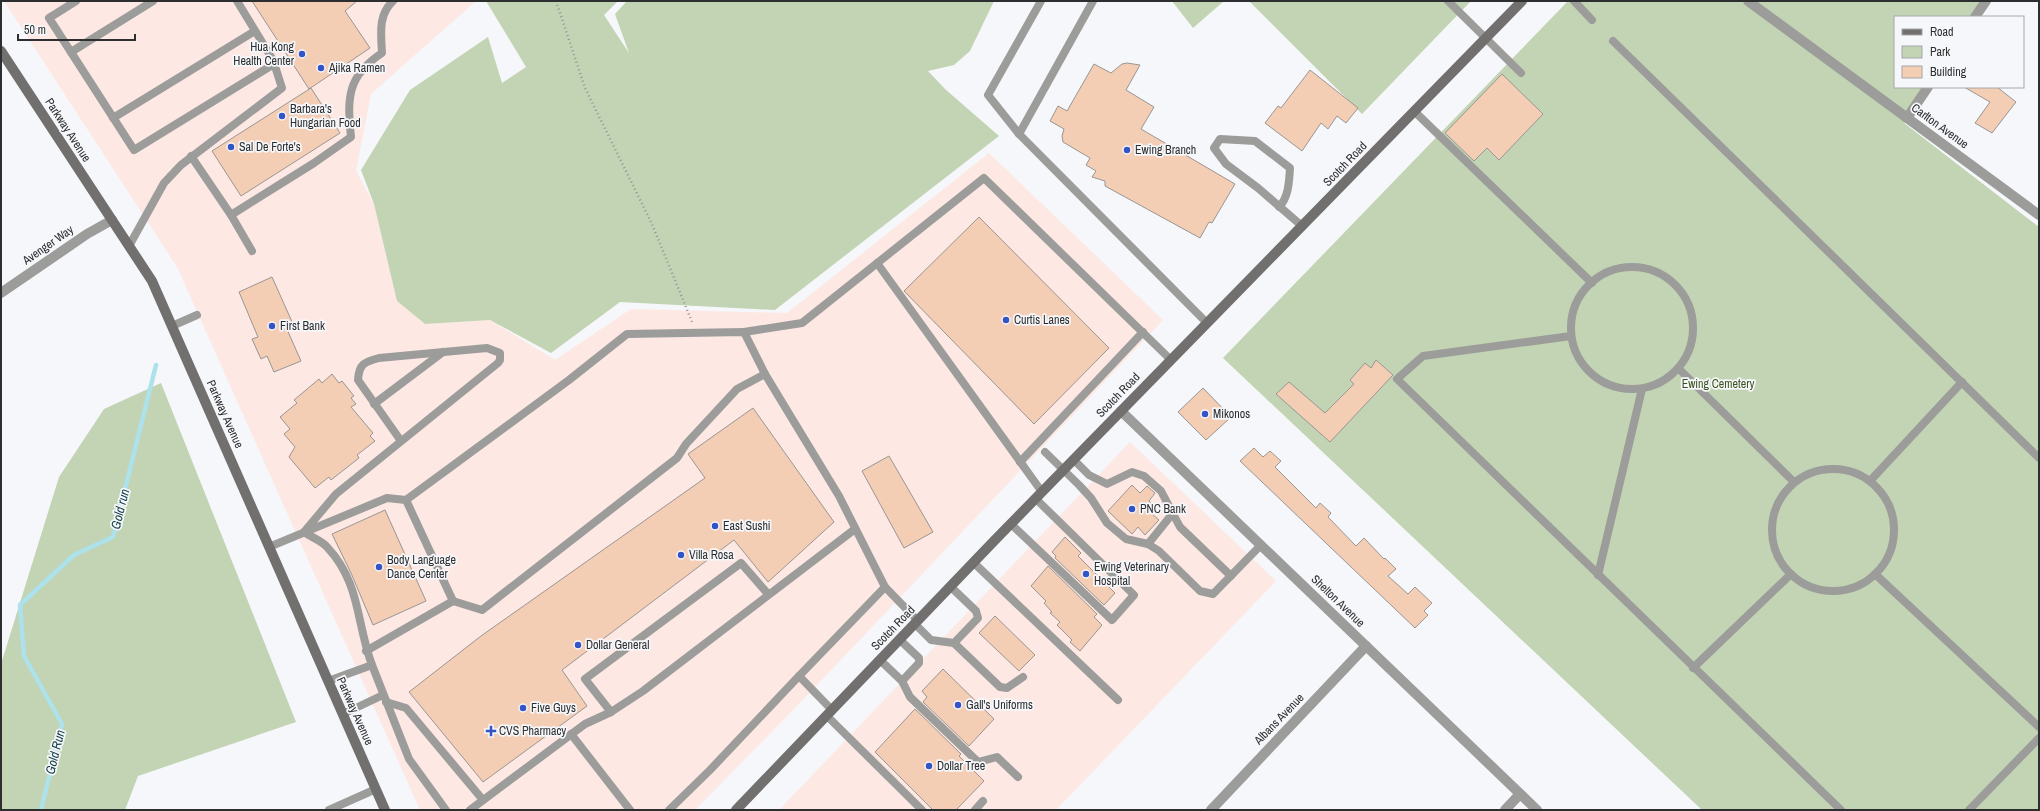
<svg xmlns="http://www.w3.org/2000/svg" width="2040" height="811" viewBox="0 0 2040 811" font-family="'Archivo Narrow',sans-serif">
  <style>
    .commercial { fill: #fde8e3 }
    .green { fill: #c2d4b3 }
    .lines { fill: none; stroke-linecap: round; stroke-linejoin: round }
    .stream { stroke: #ade1ec; stroke-width: 4.5 }
    .building { fill: #f4cdb5; stroke: #999694 }
    .path { stroke: #949597; stroke-width: 2.5; stroke-dasharray: 1 3; stroke-linecap: butt }
    .service { stroke: #9c9c9b; stroke-width: 8 }
    .minor { stroke: #9c9c9b; stroke-width: 10 }
    .tertiary { stroke: #9c9c9b; stroke-width: 10 }
    .secondary { stroke: #71706f; stroke-width: 10 }
    .poi-dot { fill: #3354c5; stroke: #f6f7fa; stroke-width: 1.5 }
    .labels { text-anchor: middle; dominant-baseline: central; stroke-width: 3.5; stroke-linejoin: round; paint-order: stroke }
    .poi-label { font-size: 12px; fill: #2d2e2f; stroke: #f6f7fa; text-anchor: start }
    .street-label { font-size: 12px; fill: #2d2e2f; stroke: #f6f7fa }
    .park-label { font-size: 12px; fill: #3a531e; stroke: #f6f7fa }
    .water-label { font-size: 13px; font-style: italic; fill: #0f3e47; stroke: #f6f7fa }
  </style>
  <rect width="100%" height="100%" fill="#f6f7fa"/>
  <g class="commercial">
    <polygon points="4,1 476,1 371,94 356,171 374,204 397,300 425,324 490,320 555,360 631,309 787,313 989,153 1163,320 798,705 695,810 420,810 177,267"/>
    <polygon points="1130,442 1276,581 1056,810 779,810"/>
  </g>
  <g class="green">
    <polygon points="486,1 618,1 604,15 629,53 615,14 627,1 994,1 970,51 954,65 928,71 945,89 999,136 775,310 620,302 551,353 490,320 425,324 397,301 374,204 361,170 410,90 488,37 502,83 526,67"/>
    <polygon points="1172,1 1224,1 1193,28"/>
    <polygon points="1249,1 1471,1 1362,114"/>
    <polygon points="1568,1 1741,1 1748,6 1752,1 1986,1 1976,17 1895,17 1895,87 1928,87 1904,123 2039,227 2039,810 1702,810 1223,358"/>
    <polygon points="161,383 296,722 138,776 125,810 1,810 1,664 59,477 104,409"/>
  </g>
  <g class="lines">
    <polyline class="stream" points="41,810 62,724 24,656 20,605 74,555 113,537 156,365"/>
  </g>
  <g class="building">
    <polygon points="252,1 357,1 345,11 370,48 309,89"/>
    <polygon points="1127,63 1140,65 1126,90 1154,107 1141,129 1235,184 1212,223 1209,222 1200,238 1105,186 1105,181 1092,177 1096,171 1086,165 1090,158 1063,142 1062,136 1064,129 1050,121 1058,106 1067,111 1094,64 1111,73 1122,64"/>
    <polygon points="1310,70 1358,108 1346,123 1337,116 1328,129 1321,123 1302,151 1265,123 1278,106 1281,108"/>
    <polygon points="1502,74 1543,114 1499,160 1487,148 1474,161 1445,133"/>
    <polygon points="1964,87 1997,87 2016,102 1992,133 1975,123 1990,102"/>
    <polygon points="311,88 340,133 241,196 212,151"/>
    <polygon points="979,217 1109,348 1034,424 904,291"/>
    <polygon points="272,277 293,324 286,327 301,361 274,372 267,356 261,359 252,339 258,337 239,292"/>
    <polygon points="1376,360 1393,375 1330,442 1276,394 1289,382 1325,413 1354,384 1350,380 1365,363 1371,368"/>
    <polygon points="332,374 339,383 342,381 354,396 351,398 356,404 351,407 373,433 370,436 375,441 357,455 359,458 331,480 329,477 315,488 289,457 295,447 284,434 290,429 280,417 297,403 294,400 319,379 322,383"/>
    <polygon points="1203,388 1231,417 1206,440 1178,412"/>
    <polygon points="753,408 834,522 768,582 734,540 562,670 587,706 483,782 409,692 481,636 705,478 688,454"/>
    <polygon points="1254,448 1263,457 1270,451 1281,461 1275,467 1316,508 1320,503 1331,513 1328,517 1356,546 1364,538 1384,559 1385,558 1396,569 1388,576 1408,594 1415,587 1432,603 1424,611 1428,615 1415,628 1240,461"/>
    <polygon points="889,456 933,532 904,548 862,471"/>
    <polygon points="1132,485 1140,493 1147,486 1155,493 1149,501 1156,508 1151,513 1159,520 1145,535 1138,527 1132,534 1108,511"/>
    <polygon points="385,510 426,601 373,625 351,573 332,534"/>
    <polygon points="1065,537 1081,553 1078,556 1115,593 1104,605 1055,558 1056,556 1052,552"/>
    <polygon points="1048,566 1097,614 1094,617 1102,625 1080,651 1070,642 1072,640 1057,625 1060,622 1050,613 1052,612 1044,603 1046,601 1031,586"/>
    <polygon points="995,616 1035,655 1019,671 979,633"/>
    <polygon points="943,669 994,719 969,746 923,702 927,697 922,691"/>
    <polygon points="915,709 961,754 959,756 984,781 956,810 933,810 875,752"/>
  </g>
  <g class="lines">
    <polyline class="path" points="556,1 585,88 652,224 692,322"/>
    <g class="service">
      <polyline points="76,1 49,18 134,150 274,64"/>
      <polyline points="1041,1 988,95 1019,134 1207,323"/>
      <polyline points="1448,1 1521,73"/>
      <polyline points="1574,1 1592,20"/>
      <polyline points="1613,41 2039,458"/>
      <polyline points="71,52 153,1"/>
      <polyline points="1414,111 1592,283"/>
      <polyline points="113,118 255,31"/>
      <polyline points="1019,134 1093,1"/>
      <polyline points="191,156 231,215 252,251"/>
      <path d="M1279,207C1289,197 1289,181 1290,168L1255,141L1220,139L1214,148L1226,164L1258,188L1302,226"/>
      <path d="M231,215L314,163L351,137C347,98 347,76 382,53C381,33 378,15 393,1"/>
      <polyline points="129,246 164,183 181,165 282,88 273,60 237,1"/>
      <polyline points="877,263 1042,492"/>
      <circle cx="1632" cy="328" r="61"/>
      <polyline points="172,326 197,315"/>
      <polyline points="744,332 802,323 984,178 1171,360"/>
      <polyline points="1571,336 1423,356 1397,379 1841,810"/>
      <polyline points="1679,369 1794,482"/>
      <polyline points="374,404 443,352"/>
      <polyline points="1045,452 1079,485 1091,498 1107,523 1126,539 1148,544 1159,551 1200,591 1213,594 1261,545"/>
      <polyline points="1074,460 1089,475 1107,484 1132,472 1144,476 1161,491 1180,527 1231,576"/>
      <polyline points="1020,462 1143,332"/>
      <circle cx="1833" cy="530" r="61"/>
      <polyline points="1870,481 1962,382"/>
      <polyline points="406,500 453,601"/>
      <polyline points="1011,524 1112,620 1134,595 1036,499"/>
      <polyline points="1148,544 1173,513"/>
      <polyline points="269,547 387,498 406,500 569,380 627,334 744,332 765,374 839,496 885,587"/>
      <polyline points="974,563 1118,700"/>
      <polyline points="1875,574 2039,727"/>
      <polyline points="1598,575 1642,389"/>
      <polyline points="915,624 931,640 954,643 978,618 976,611 951,587"/>
      <polyline points="954,643 1000,687 1007,688 1023,677"/>
      <polyline points="366,651 453,601 482,610 677,458 686,444 737,389 765,374"/>
      <polyline points="880,660 902,681 919,663 919,658 900,640"/>
      <polyline points="372,665 409,759 446,810"/>
      <polyline points="1693,668 1791,574"/>
      <polyline points="799,676 885,587 918,621"/>
      <path d="M328,681L372,665C356,623 361,583 327,547C322,541 311,537 304,532L336,494L498,363L500,360V353L487,348L379,358C364,362 359,364 358,380L401,441"/>
      <polyline points="902,681 910,697 978,762 997,757 1018,777"/>
      <polyline points="386,702 406,708 483,800"/>
      <polyline points="611,712 585,679 741,563 768,594"/>
      <polyline points="343,714 383,695"/>
      <polyline points="827,716 922,810"/>
      <polyline points="571,734 630,810"/>
      <polyline points="329,810 376,789"/>
      <polyline points="470,810 585,724 611,712 643,691 855,529"/>
      <polyline points="669,810 710,770 799,676 832,710"/>
      <polyline points="975,810 983,801"/>
      <polyline points="1969,810 2039,738"/>
    </g>
    <g class="minor">
      <polyline points="1975,17 1986,1"/>
      <polyline points="1907,118 1928,87"/>
      <polyline points="1,293 87,234 112,220"/>
      <polyline points="1121,411 1537,810"/>
      <polyline points="1211,810 1366,646"/>
      <polyline points="1505,810 1520,794"/>
    </g>
    <polyline class="tertiary" points="1748,1 2039,215"/>
    <g class="secondary">
      <polyline points="1,51 152,281 385,810"/>
      <polyline points="736,810 993,542 1522,1"/>
    </g>
  </g>
  <g class="poi-dot">
    <circle cx="302" cy="54" r="4"/>
    <circle cx="321" cy="68" r="4"/>
    <circle cx="282" cy="116" r="4"/>
    <circle cx="231" cy="147" r="4"/>
    <circle cx="1127" cy="150" r="4"/>
    <circle cx="1006" cy="320" r="4"/>
    <circle cx="272" cy="326" r="4"/>
    <circle cx="1205" cy="414" r="4"/>
    <circle cx="1132" cy="509" r="4"/>
    <circle cx="715" cy="526" r="4"/>
    <circle cx="681" cy="555" r="4"/>
    <circle cx="379" cy="567" r="4"/>
    <circle cx="1086" cy="574" r="4"/>
    <circle cx="578" cy="645" r="4"/>
    <circle cx="958" cy="705" r="4"/>
    <circle cx="523" cy="708" r="4"/>
    <path d="M489 725h4v4h4v4h-4v4h-4v-4h-4v-4h4z"/>
    <circle cx="929" cy="766" r="4"/>
  </g>
  <g class="labels">
    <g class="poi-label">
      <text x="294" y="47" text-anchor="end">Hua Kong<tspan x="294" dy="14">Health Center</tspan></text>
      <text x="329" y="68">Ajika Ramen</text>
      <text x="290" y="109">Barbara's<tspan x="290" dy="14">Hungarian Food</tspan></text>
      <text x="239" y="147">Sal De Forte's</text>
      <text x="1135" y="150">Ewing Branch</text>
      <text x="1014" y="320">Curtis Lanes</text>
      <text x="280" y="326">First Bank</text>
      <text x="1213" y="414">Mikonos</text>
      <text x="1140" y="509">PNC Bank</text>
      <text x="723" y="526">East Sushi</text>
      <text x="689" y="555">Villa Rosa</text>
      <text x="387" y="560">Body Language<tspan x="387" dy="14">Dance Center</tspan></text>
      <text x="1094" y="567">Ewing Veterinary<tspan x="1094" dy="14">Hospital</tspan></text>
      <text x="586" y="645">Dollar General</text>
      <text x="966" y="705">Gall's Uniforms</text>
      <text x="531" y="708">Five Guys</text>
      <text x="499" y="731">CVS Pharmacy</text>
      <text x="937" y="766">Dollar Tree</text>
    </g>
    <g class="street-label">
      <text transform="translate(1940 126) rotate(36)">Carlton Avenue</text>
      <text transform="translate(68 130) rotate(57)">Parkway Avenue</text>
      <text transform="translate(1345 164) rotate(-46)">Scotch Road</text>
      <text transform="translate(48 245) rotate(-35)">Avenger Way</text>
      <text transform="translate(1118 395) rotate(-46)">Scotch Road</text>
      <text transform="translate(225 414) rotate(66)">Parkway Avenue</text>
      <text transform="translate(1338 601) rotate(44)">Shelton Avenue</text>
      <text transform="translate(893 628) rotate(-46)">Scotch Road</text>
      <text transform="translate(355 711) rotate(66)">Parkway Avenue</text>
      <text transform="translate(1279 719) rotate(-46)">Albans Avenue</text>
    </g>
    <g class="park-label">
      <text x="1718" y="384">Ewing Cemetery</text>
    </g>
    <g class="water-label">
      <text transform="translate(120 509) rotate(-76)">Gold run</text>
      <text transform="translate(55 752) rotate(-76)">Gold Run</text>
    </g>
  </g>
  <rect width="2040" height="811" fill="none" stroke="#2d2e2f" stroke-width="4"/>
  <rect x="1894" y="16" width="130" height="72" fill="#f6f7fa" stroke="#a6a7a9"/>
  <rect x="1902" y="29" width="20" height="6" fill="#71706f" stroke="#a6a7a9"/>
  <text x="1930" y="36" font-size="12" fill="#2d2e2f">Road</text>
  <rect x="1902" y="46" width="20" height="12" fill="#c2d4b3" stroke="#a6a7a9"/>
  <text x="1930" y="56" font-size="12" fill="#2d2e2f">Park</text>
  <rect x="1902" y="66" width="20" height="12" fill="#f4cdb5" stroke="#a6a7a9"/>
  <text x="1930" y="76" font-size="12" fill="#2d2e2f">Building</text>
  <path d="M18 34v6h117v-6" fill="none" stroke="#2d2e2f" stroke-width="2"/>
  <text x="24" y="34" font-size="12" fill="#2d2e2f" stroke="#f6f7fa" stroke-width="3" paint-order="stroke">50 m</text>
</svg>
